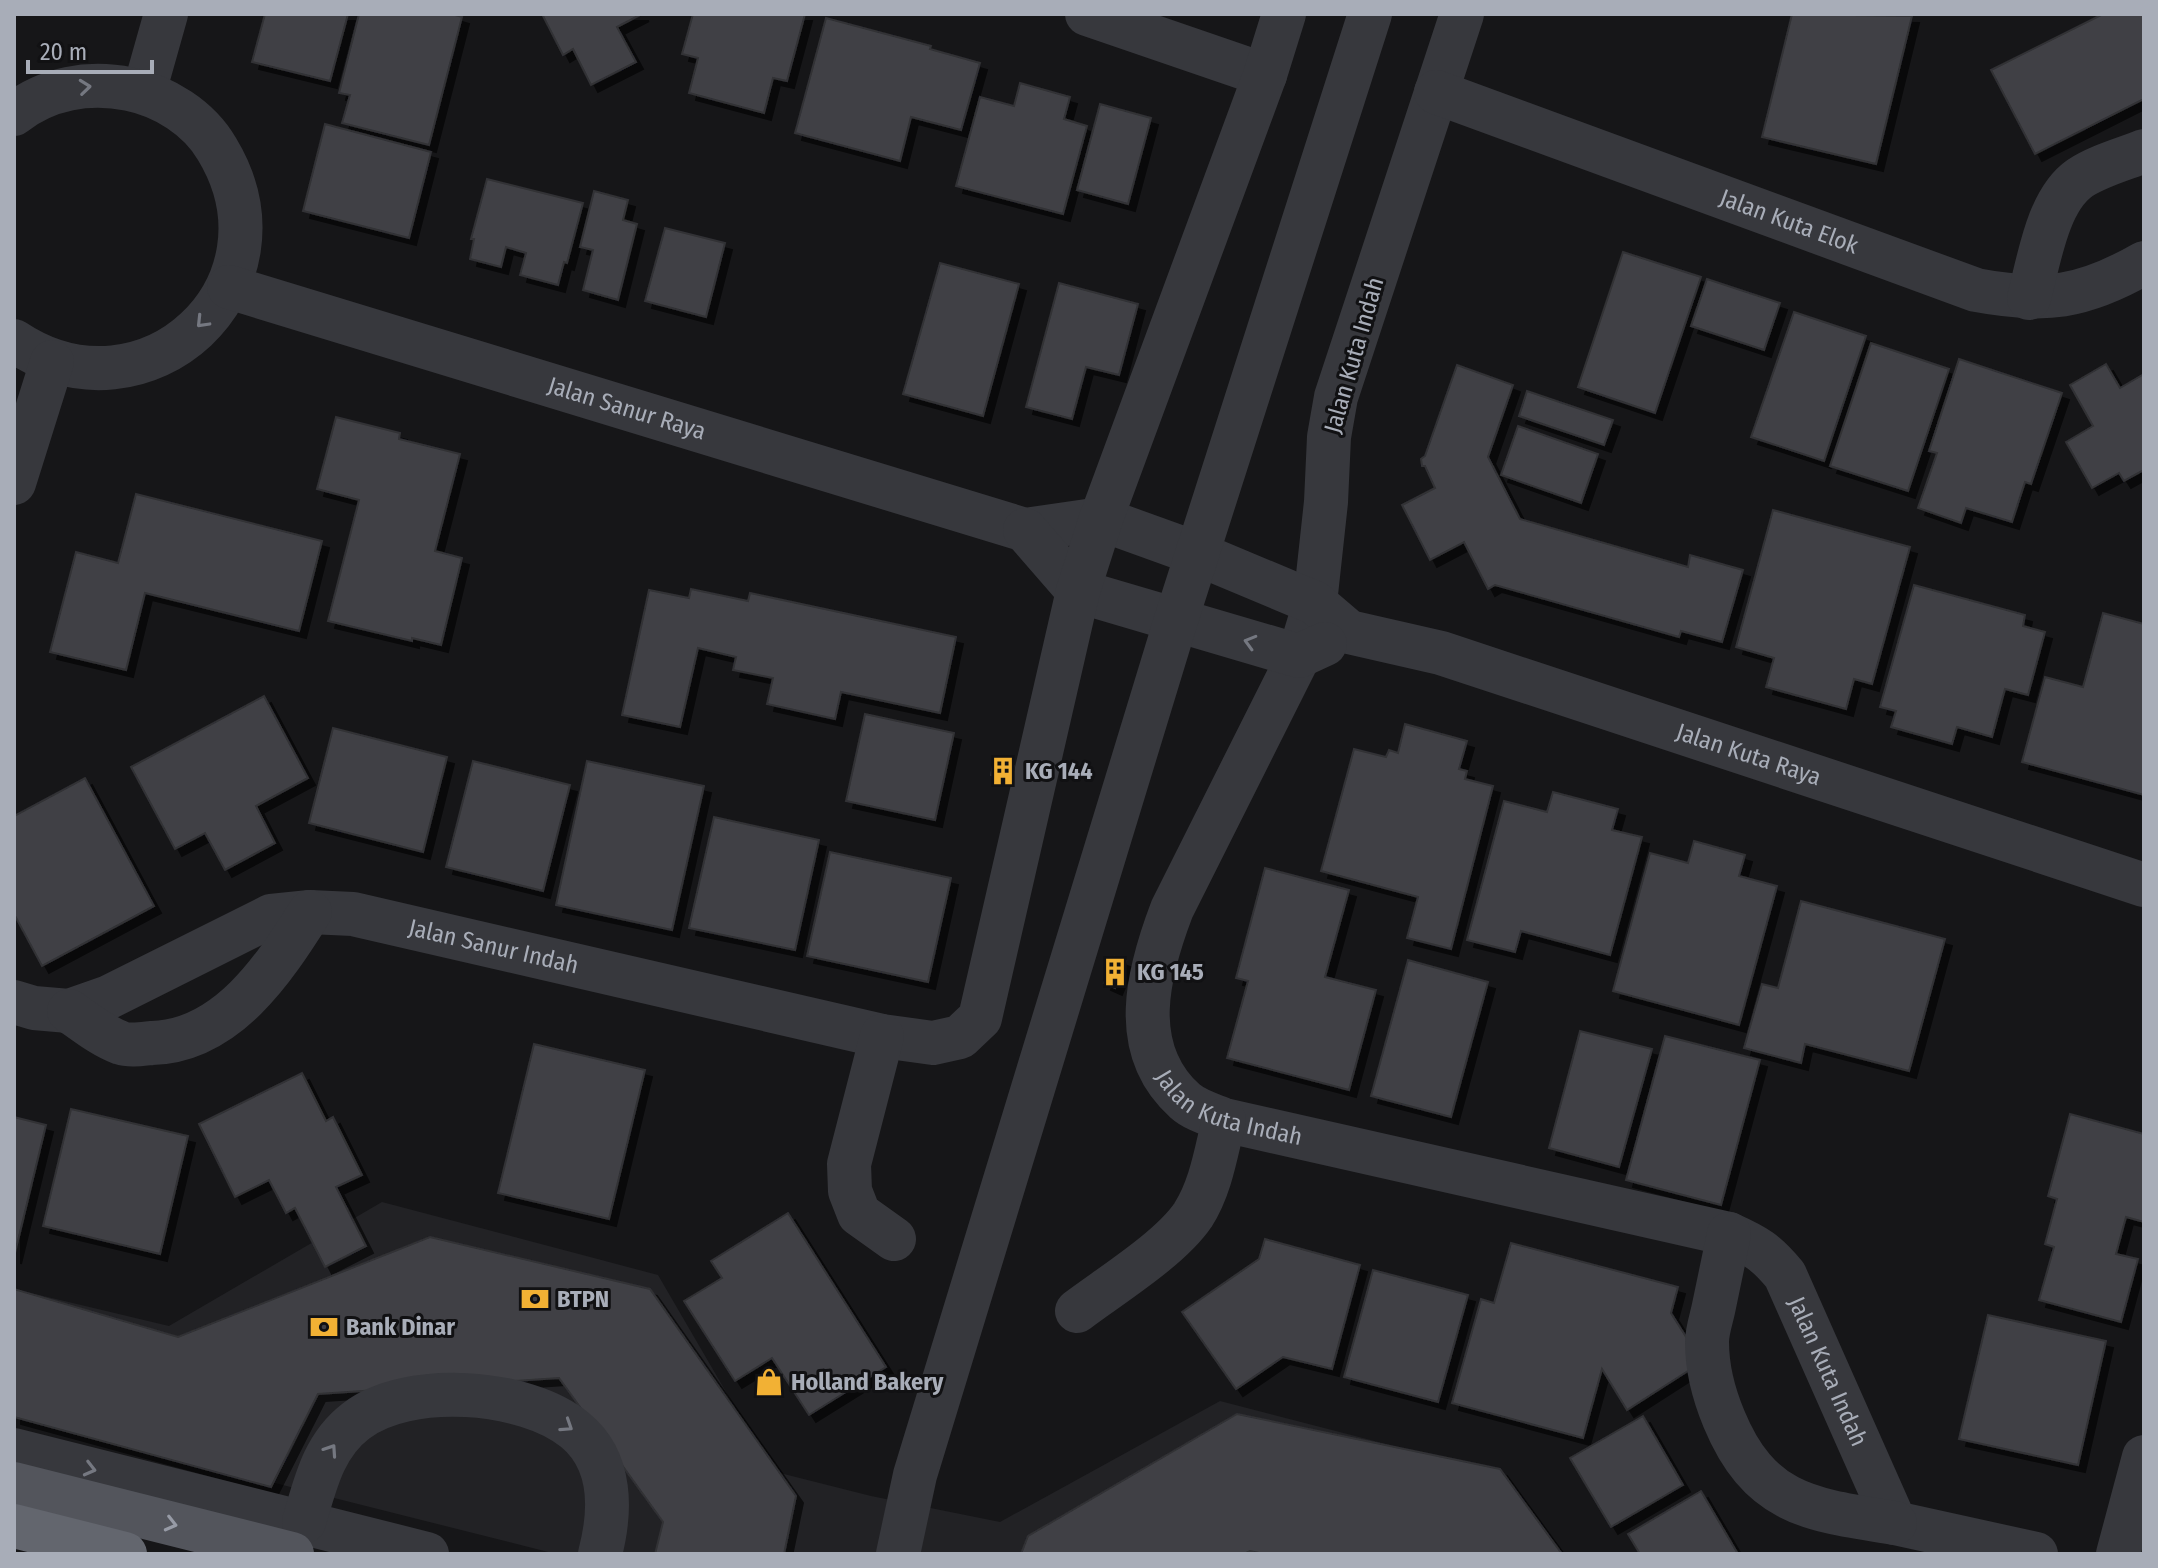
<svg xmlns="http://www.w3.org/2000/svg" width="2158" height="1568" viewBox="0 0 2158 1568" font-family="'Fira Sans Condensed',sans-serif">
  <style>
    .built { fill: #222225 }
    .building { fill: #404145; stroke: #303034; stroke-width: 2; filter: url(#shadow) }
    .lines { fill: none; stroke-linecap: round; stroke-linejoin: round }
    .minor { stroke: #37383d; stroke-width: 44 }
    .major { stroke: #53555c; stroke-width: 44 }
    .highway { stroke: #63666e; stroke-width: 44 }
    .oneway { stroke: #757881 }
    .oneway2 { stroke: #979ba6 }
    .labels { text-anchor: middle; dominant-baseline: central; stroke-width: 6; stroke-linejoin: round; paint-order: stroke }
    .street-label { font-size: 24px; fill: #a8adb8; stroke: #111113 }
    .poi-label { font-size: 24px; font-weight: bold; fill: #a8adb8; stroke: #111113; text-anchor: start }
  </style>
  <defs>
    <filter id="shadow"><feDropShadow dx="7" dy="7" stdDeviation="0" flood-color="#0009"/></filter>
  </defs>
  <rect width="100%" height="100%" fill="#161618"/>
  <polygon class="built" points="382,1202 658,1275 772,1471 871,1496 1000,1522 1220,1401 1502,1474 1550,1554 556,1554 14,1417 14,1289 169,1326"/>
  <g class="building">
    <polygon points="265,14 348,14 330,81 252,62"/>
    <polygon points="359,14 452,14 462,17 429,145 342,123 350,95 339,93"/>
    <polygon points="542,14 642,14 617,27 636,62 591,85 573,49 563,55"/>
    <polygon points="693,14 805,14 787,81 773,78 764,113 689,93 698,58 682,54"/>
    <polygon points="1792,14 1912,16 1876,164 1762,137"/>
    <polygon points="2103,14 2144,14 2144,99 2035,154 1991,70"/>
    <polygon points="826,18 931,46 930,49 980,63 961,130 911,117 900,161 795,133"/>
    <polygon points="1020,83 1070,97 1064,119 1087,126 1063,214 956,186 980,97 1014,106"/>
    <polygon points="1100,104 1151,118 1128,204 1077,190"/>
    <polygon points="325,124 431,152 409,238 303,211"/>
    <polygon points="487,179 583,203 567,263 564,262 558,285 520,275 526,253 506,247 501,267 470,259 474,239 471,239"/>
    <polygon points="594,191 628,200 623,220 637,224 618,300 583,290 593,250 580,247"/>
    <polygon points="665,228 725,243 706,317 645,301"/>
    <polygon points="1623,252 1701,277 1655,413 1578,387"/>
    <polygon points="940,263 1019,284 983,416 903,394"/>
    <polygon points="1707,279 1780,303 1764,350 1691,326"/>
    <polygon points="1059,283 1138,304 1119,375 1086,367 1072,419 1026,407"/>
    <polygon points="1794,312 1866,336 1824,461 1751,437"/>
    <polygon points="1871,343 1949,369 1908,491 1830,466"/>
    <polygon points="1959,359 2062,393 2031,484 2025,482 2012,522 1966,508 1961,523 1918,508 1937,453 1929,451"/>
    <polygon points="2106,364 2120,388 2144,374 2144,470 2124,481 2119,473 2092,488 2066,442 2093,426 2070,385"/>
    <polygon points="1457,365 1513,385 1488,457 1520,519 1688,567 1690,555 1743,570 1722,642 1681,631 1679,637 1495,585 1488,589 1464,542 1430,560 1402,505 1435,488 1425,466 1422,466 1421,459 1425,456"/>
    <polygon points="1527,391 1613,420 1604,445 1519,416"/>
    <polygon points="336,417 400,433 399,439 460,454 435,551 462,558 441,645 412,638 412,641 328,621 359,500 317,489"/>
    <polygon points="1518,426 1598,454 1581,503 1501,475"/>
    <polygon points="136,494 322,541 299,631 145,593 126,670 50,652 76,552 118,563"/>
    <polygon points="1773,510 1910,547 1872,684 1854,679 1846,709 1766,687 1774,658 1736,647"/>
    <polygon points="1914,585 2025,615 2023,626 2045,632 2028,695 2005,689 1992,737 1957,727 1952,744 1891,727 1896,711 1880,707"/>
    <polygon points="691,589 748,601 750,593 956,637 940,713 841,692 835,719 767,704 773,678 733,670 736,657 698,648 680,727 622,715 649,590 689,598"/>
    <polygon points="2103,613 2144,624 2144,795 2022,762 2045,677 2083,687"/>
    <polygon points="264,696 308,778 256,806 275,843 225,870 205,833 175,849 131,767"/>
    <polygon points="865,714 954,733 935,820 846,801"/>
    <polygon points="1405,724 1467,741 1459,769 1467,771 1465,779 1493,786 1451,949 1407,938 1418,897 1321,871 1354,749 1386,757 1389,750 1398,753"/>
    <polygon points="333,728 447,757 423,852 309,823"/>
    <polygon points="473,761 570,785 543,891 446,867"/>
    <polygon points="587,761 704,786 672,930 556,905"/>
    <polygon points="994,761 1014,766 1011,780 991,775"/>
    <polygon points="85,778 154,906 42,966 14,914 14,816"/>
    <polygon points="1553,792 1618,809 1612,830 1642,837 1610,955 1521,931 1515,952 1467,940 1504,801 1547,812"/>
    <polygon points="714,817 819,840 795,950 689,928"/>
    <polygon points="1694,841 1745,855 1739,876 1777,886 1739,1025 1613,991 1650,853 1688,863"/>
    <polygon points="830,852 951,878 928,982 807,956"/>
    <polygon points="1265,868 1349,890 1325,977 1376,990 1349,1090 1227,1058 1248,981 1236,978"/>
    <polygon points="1801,901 1945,939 1909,1071 1805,1044 1801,1063 1744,1048 1762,984 1778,988"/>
    <polygon points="1115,957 1126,961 1115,988 1104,983"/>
    <polygon points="1408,960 1488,982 1451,1117 1371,1096"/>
    <polygon points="1580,1031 1652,1049 1619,1167 1549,1148"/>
    <polygon points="1665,1036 1760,1060 1721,1205 1626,1180"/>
    <polygon points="534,1044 645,1070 609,1219 498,1193"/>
    <polygon points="302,1073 326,1121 333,1117 362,1175 336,1187 366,1246 325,1267 295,1208 286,1213 269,1180 235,1197 199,1124"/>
    <polygon points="71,1109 188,1136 160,1254 43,1226"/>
    <polygon points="2070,1114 2144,1134 2144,1222 2126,1217 2116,1254 2138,1259 2121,1322 2039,1300 2054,1247 2045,1244 2057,1199 2048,1196"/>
    <polygon points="14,1117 46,1125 14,1257"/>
    <polygon points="788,1213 886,1367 809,1415 772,1358 735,1381 684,1301 722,1278 711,1261"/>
    <polygon points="430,1237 650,1289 796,1496 784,1554 655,1554 663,1522 559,1378 318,1394 271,1487 14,1417 14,1289 178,1337"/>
    <polygon points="1265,1239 1360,1265 1332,1369 1283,1357 1236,1389 1182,1312 1259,1259"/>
    <polygon points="1511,1243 1678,1287 1671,1313 1702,1362 1627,1410 1602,1369 1583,1438 1452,1403 1481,1299 1494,1303"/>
    <polygon points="1373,1270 1468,1295 1438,1402 1344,1377"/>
    <polygon points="1988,1315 2106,1341 2078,1465 1959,1439"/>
    <polygon points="1237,1414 1500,1469 1562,1554 1264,1554 1250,1551 1244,1554 1021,1554 1028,1536"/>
    <polygon points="1643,1416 1683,1485 1611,1527 1570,1458"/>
    <polygon points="1701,1491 1738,1554 1640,1554 1628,1534"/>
  </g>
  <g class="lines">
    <g class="minor">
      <polyline points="1087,14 1265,75"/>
      <path id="s1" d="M1462,14L1336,397L1329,437L1326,502L1315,603L1299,656L1172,909C1148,972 1127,1049 1185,1101C1195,1110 1212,1115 1224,1120L1729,1234C1756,1246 1766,1252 1785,1275L1895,1523L2036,1554"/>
      <polyline points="144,92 166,14"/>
      <path id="s2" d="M1436,92L1976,290C2045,303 2083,298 2144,263"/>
      <path d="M14,114C47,88 89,81 129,89C164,96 199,118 217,149C300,286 146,429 14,341"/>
      <path id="s3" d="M229,287L1025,530L1101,519L1198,554L1315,603L1349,632L1441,653L2144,885"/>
      <path d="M2029,298C2039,261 2047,201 2080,178C2098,166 2124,159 2144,151"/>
      <polyline points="14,483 52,362"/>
      <polyline points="1025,530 1078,591 1299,656 1325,644"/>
      <path id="s4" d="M14,1002L34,1008L69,1011L109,997L271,916L310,912L353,914L882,1036L933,1043L960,1037L980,1018L1078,591L1101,519L1265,75L1284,14"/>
      <path d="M69,1011C85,1022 102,1036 121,1043C130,1046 142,1044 152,1043C227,1041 274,969 310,912"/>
      <polyline points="882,1036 849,1164 850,1191 859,1214 894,1239"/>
      <path d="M1729,1234C1724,1258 1719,1282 1714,1306C1712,1317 1707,1330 1707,1342C1707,1368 1714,1395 1724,1419C1760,1506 1812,1510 1895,1523"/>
      <path d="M1077,1311C1110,1286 1170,1249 1193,1215C1211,1187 1216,1152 1224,1120"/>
      <polyline points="14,1450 427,1554"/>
      <path d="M304,1522C315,1485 323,1446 356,1421C407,1381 526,1389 575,1430C613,1461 611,1512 600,1554"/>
      <polyline points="898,1554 915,1475 1176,620 1370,14"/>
      <polyline points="2118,1554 2144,1457"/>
    </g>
    <polyline class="major" points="14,1484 292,1554"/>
    <polyline class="highway" points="14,1526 125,1554"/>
  </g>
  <defs><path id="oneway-chevron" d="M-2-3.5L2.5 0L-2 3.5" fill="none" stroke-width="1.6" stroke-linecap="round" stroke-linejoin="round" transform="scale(2)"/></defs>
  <g class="oneway">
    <use href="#oneway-chevron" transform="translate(85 87) rotate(-6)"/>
    <use href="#oneway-chevron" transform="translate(202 322) rotate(134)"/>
    <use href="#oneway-chevron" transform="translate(1250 642) rotate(-164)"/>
    <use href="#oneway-chevron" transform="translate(567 1426) rotate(33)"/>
    <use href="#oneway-chevron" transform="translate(331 1450) rotate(-56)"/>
    <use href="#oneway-chevron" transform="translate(90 1469) rotate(14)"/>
  </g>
  <use class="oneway2" href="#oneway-chevron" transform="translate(171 1524) rotate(14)"/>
  <defs>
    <symbol id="building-bare" viewBox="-9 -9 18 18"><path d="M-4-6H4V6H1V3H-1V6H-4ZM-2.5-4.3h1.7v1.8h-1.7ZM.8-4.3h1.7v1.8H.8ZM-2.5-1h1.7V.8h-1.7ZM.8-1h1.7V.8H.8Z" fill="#f2b134" stroke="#111113" stroke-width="2.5" paint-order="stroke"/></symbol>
    <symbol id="bank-bare" viewBox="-9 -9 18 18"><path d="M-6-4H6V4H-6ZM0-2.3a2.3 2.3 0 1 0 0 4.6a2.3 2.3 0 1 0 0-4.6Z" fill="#f2b134" stroke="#111113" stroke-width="2.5" paint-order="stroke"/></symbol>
    <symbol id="shop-bare" viewBox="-9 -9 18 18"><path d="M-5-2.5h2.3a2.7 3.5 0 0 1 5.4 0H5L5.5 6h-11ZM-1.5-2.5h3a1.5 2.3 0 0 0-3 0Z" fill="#f2b134" stroke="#111113" stroke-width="2.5" paint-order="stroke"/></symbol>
  </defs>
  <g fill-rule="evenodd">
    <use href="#building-bare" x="983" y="751" width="40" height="40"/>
    <use href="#building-bare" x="1095" y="952" width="40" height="40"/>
    <use href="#bank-bare" x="515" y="1279" width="40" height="40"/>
    <use href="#bank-bare" x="304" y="1307" width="40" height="40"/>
    <use href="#shop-bare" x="749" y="1362" width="40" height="40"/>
  </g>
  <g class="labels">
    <g class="street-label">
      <text stroke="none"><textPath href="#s2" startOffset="376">Jalan Kuta Elok</textPath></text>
      <text transform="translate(1354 355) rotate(-74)">Jalan Kuta Indah</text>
      <text stroke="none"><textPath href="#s3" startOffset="416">Jalan Sanur Raya</textPath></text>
      <text stroke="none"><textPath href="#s3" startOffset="1602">Jalan Kuta Raya</textPath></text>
      <text stroke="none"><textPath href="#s4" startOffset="506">Jalan Sanur Indah</textPath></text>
      <text stroke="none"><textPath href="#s1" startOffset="1198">Jalan Kuta Indah</textPath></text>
      <text stroke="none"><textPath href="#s1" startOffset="1892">Jalan Kuta Indah</textPath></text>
    </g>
    <g class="poi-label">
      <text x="1025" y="771">KG 144</text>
      <text x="1137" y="972">KG 145</text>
      <text x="557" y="1299">BTPN</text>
      <text x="346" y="1327">Bank Dinar</text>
      <text x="791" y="1382">Holland Bakery</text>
    </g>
  </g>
  <rect width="2158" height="1568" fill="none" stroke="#a8adb8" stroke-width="32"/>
  <path d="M28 60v12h124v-12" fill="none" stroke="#a8adb8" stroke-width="4"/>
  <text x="40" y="60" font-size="24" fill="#a8adb8" stroke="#111113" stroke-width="6" paint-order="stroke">20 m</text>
</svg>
